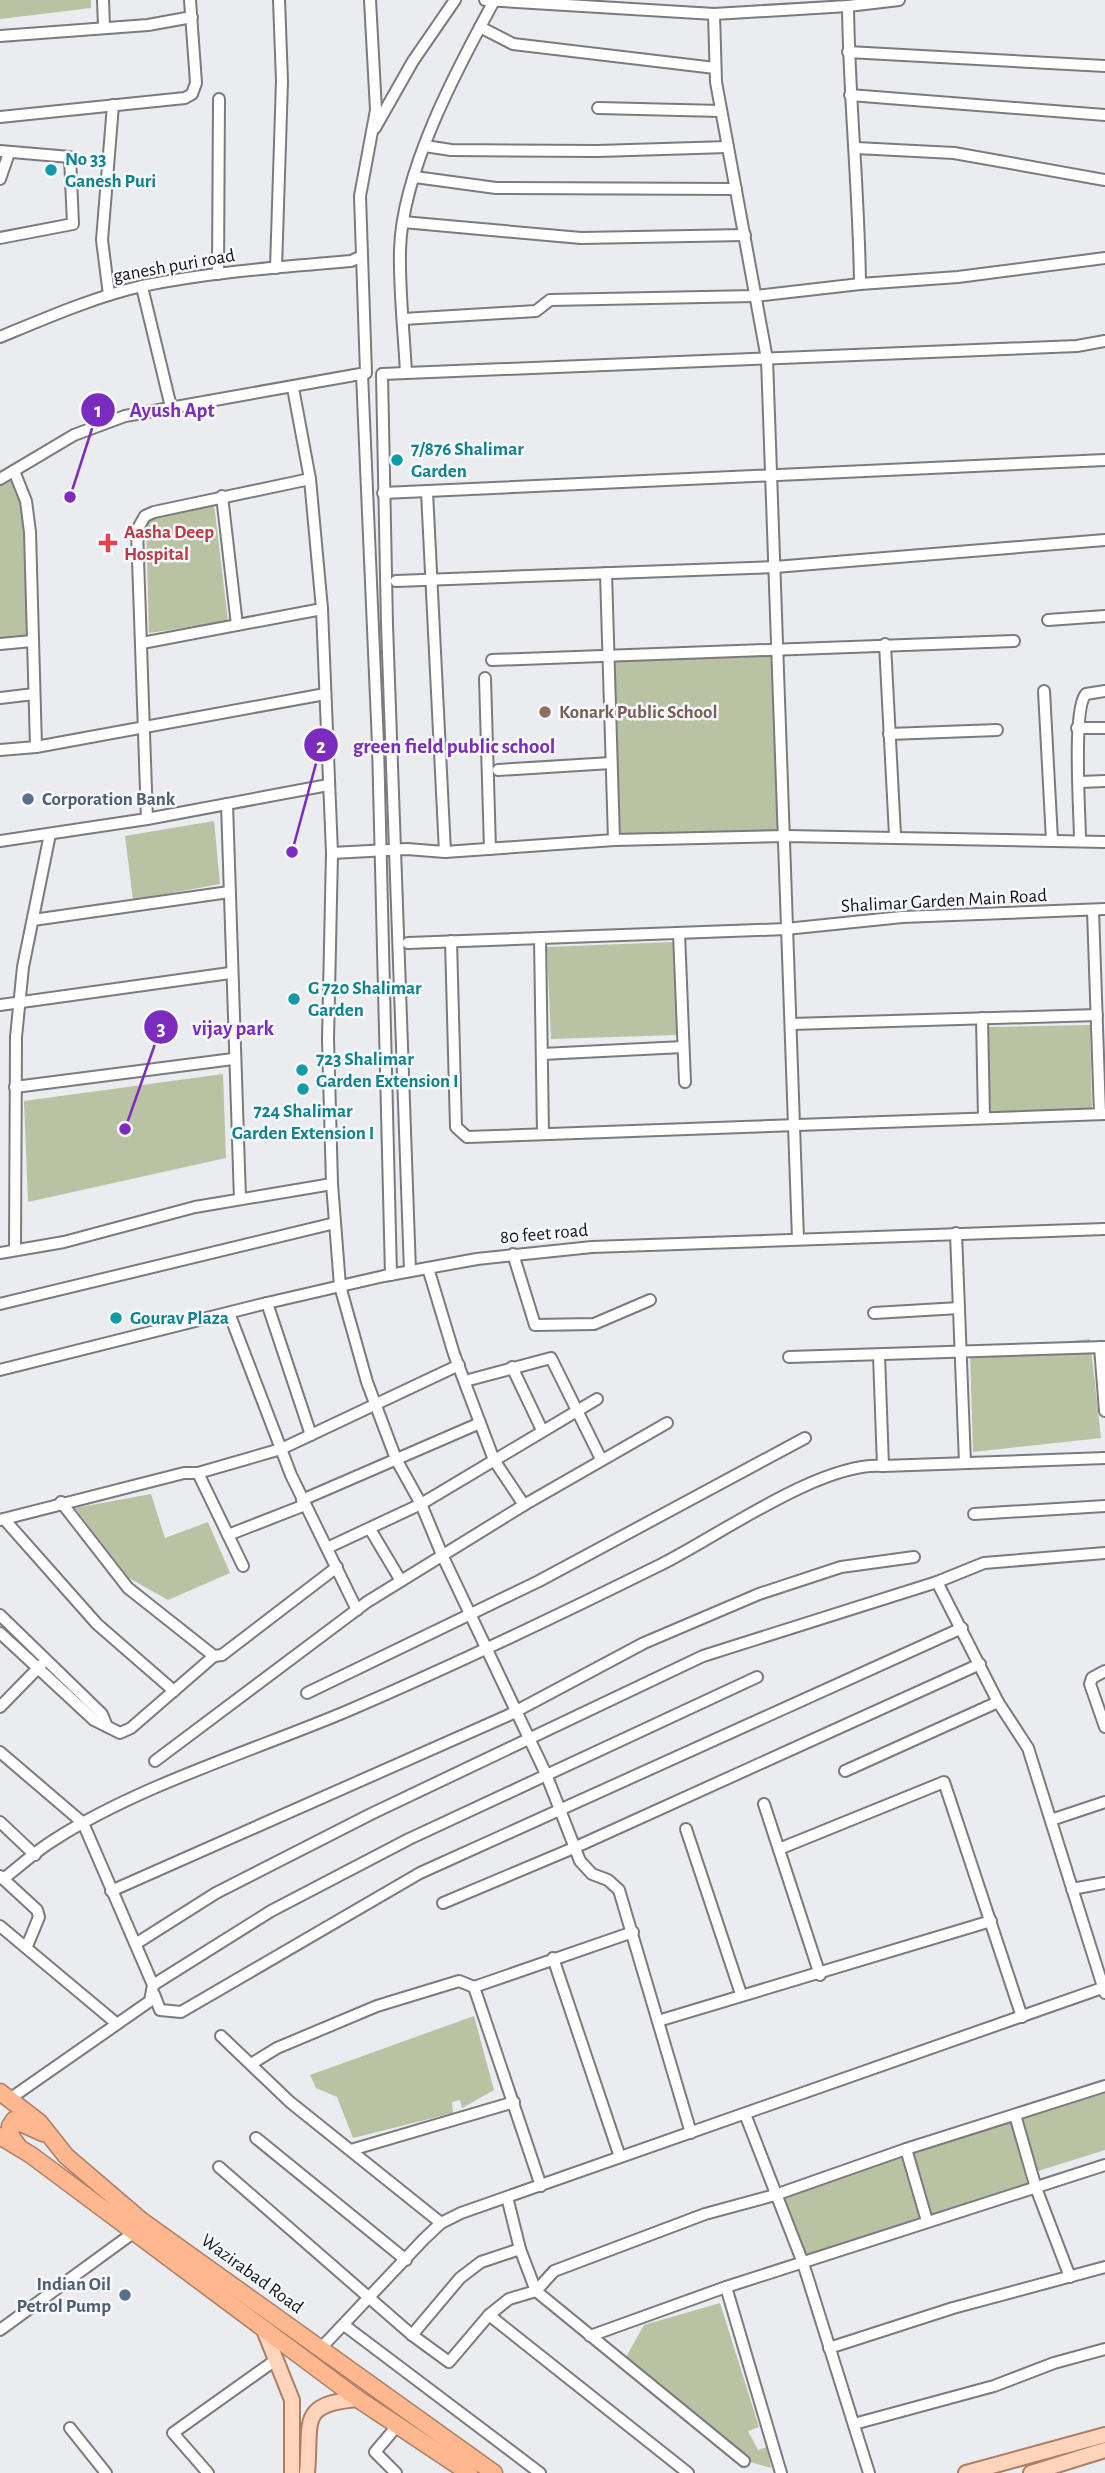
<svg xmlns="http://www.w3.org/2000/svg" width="1105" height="2473" viewBox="0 0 1105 2473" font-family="'Alegreya Sans',sans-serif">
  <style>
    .green { fill: #b9c2a3 }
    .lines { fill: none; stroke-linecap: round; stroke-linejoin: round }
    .minor-casing { stroke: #7b7b7f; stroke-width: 14 }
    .major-casing { stroke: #ac7e64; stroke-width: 18 }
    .highway-casing { stroke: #ac7e64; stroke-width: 19 }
    .minor { stroke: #fff; stroke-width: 10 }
    .major { stroke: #fed4bc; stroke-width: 14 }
    .highway { stroke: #feb78f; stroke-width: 16 }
    .culture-dot { fill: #0f9aa8; stroke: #f8f9fd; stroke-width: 2.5 }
    .health-dot { fill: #e0444e; stroke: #f8f9fd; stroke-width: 2.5 }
    .education-dot { fill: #8d6e63; stroke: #f8f9fd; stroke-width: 2.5 }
    .service-dot { fill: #5c6f8a; stroke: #f8f9fd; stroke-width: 2.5 }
    .labels { text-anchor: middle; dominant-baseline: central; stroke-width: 5; stroke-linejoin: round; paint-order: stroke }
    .culture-label { font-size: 19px; font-weight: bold; fill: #0d838f; stroke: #f8f9fd; text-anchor: start }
    .street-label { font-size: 19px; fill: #141415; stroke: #f8f9fd }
    .health-label { font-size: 19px; font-weight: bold; fill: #be3a42; stroke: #f8f9fd; text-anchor: start }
    .education-label { font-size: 19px; font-weight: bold; fill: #785e54; stroke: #f8f9fd; text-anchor: start }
    .service-label { font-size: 19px; font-weight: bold; fill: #4e5e75; stroke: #f8f9fd; text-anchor: start }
    .leader { fill: none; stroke: #7b2cbf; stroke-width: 2.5 }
    .callout-dot { fill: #7b2cbf; stroke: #f8f9fd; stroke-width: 2.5 }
    .mark-label { font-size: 21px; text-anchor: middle; font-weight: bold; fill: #fff }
    .callout-label { font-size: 21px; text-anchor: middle; font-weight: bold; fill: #7b2cbf; stroke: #f8f9fd; stroke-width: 5; stroke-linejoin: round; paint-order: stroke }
  </style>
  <rect width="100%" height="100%" fill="#ebecef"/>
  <g class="green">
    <polygon points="0,0 91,0 91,8 0,19"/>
    <polygon points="14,471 26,501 32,641 0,644 0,479"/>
    <polygon points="214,504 228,621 149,633 146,520"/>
    <polygon points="779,649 786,836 614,840 608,655"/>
    <polygon points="214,821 220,884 133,900 125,836"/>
    <polygon points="673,942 677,1035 551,1039 547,947"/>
    <polygon points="1090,1025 1092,1112 990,1115 988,1027"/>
    <polygon points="223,1074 226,1158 28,1202 24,1101"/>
    <polygon points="1090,1339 1101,1438 973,1452 970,1352"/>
    <polygon points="151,1494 165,1538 208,1522 230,1573 168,1600 129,1578 75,1508"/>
    <polygon points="474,2016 494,2090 462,2108 460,2100 452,2102 453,2113 353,2138 337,2097 316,2088 310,2075"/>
    <polygon points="1105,2092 1105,2150 1035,2172 1020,2118"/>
    <polygon points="1011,2120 1027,2183 930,2216 911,2152"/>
    <polygon points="903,2154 924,2219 804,2261 778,2196"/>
    <polygon points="720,2303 759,2427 748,2431 758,2450 767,2447 771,2468 750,2462 626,2357 644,2325"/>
  </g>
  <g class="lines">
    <defs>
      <g id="minor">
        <polyline points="103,0 104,27"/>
        <polyline points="485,0 714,14 848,6 899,0"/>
        <path d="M848,6C849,99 859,191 860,284"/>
        <polyline points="714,14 716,82 767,359 798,1239"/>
        <polyline points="480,27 513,44 715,68"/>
        <polyline points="0,36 148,25 192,17"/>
        <polyline points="848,52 1105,66"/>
        <polyline points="850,95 1105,115"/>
        <polyline points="598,108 721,111"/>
        <polyline points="0,117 185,98 192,94 196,83 190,0"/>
        <polyline points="375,128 413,61 455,0"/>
        <polyline points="425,146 451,150 598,151 728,147"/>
        <polyline points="856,148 954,153 1105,180"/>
        <polyline points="0,151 70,157 73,224 0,238"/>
        <polyline points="415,177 496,188 736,189"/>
        <polyline points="0,179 9,153"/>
        <polyline points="403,222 581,238 745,235"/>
        <polyline points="276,268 282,81 279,0"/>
        <polyline points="218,274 219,99"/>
        <polyline points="142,287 171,407"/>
        <polyline points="109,295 102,240 113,105"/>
        <polyline points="403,319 536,311 550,300 755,296 860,284 958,277 1105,258"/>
        <path d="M0,337C46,318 94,297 142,286C211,272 281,267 351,261L360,257"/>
        <path d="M406,373C404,332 399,291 400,250C402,171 457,69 494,1"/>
        <polyline points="362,374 378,744 391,1275"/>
        <polyline points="293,388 310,479 322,609 332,853 328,1039 332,1184 340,1286 367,1382 396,1459 421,1504 443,1557 546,1774 580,1861 592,1874 608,1880 619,1890 691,2133"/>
        <polyline points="14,471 26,501 30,532 36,747"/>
        <polyline points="0,479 74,435 125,416 366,373 360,196 376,110 370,0"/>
        <polyline points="427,492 445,852"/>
        <polyline points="383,493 1105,460"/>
        <polyline points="222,496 237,625"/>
        <polyline points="606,573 614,840"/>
        <polyline points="396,581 775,567 1105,540"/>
        <polyline points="1048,620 1105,616"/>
        <polyline points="142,643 322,609"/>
        <polyline points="0,644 32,641"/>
        <polyline points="885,644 895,835"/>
        <polyline points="492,660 1014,641"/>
        <polyline points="485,678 490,849"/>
        <polyline points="1044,691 1052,840"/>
        <polyline points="0,698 34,694"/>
        <polyline points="1077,728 1105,728"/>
        <polyline points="889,734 997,730"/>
        <polyline points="0,750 36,747 325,694"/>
        <polyline points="498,770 611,763"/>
        <polyline points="1080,782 1105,781"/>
        <polyline points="227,804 240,1199"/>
        <polyline points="147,819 137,530 145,516 154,512 310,479"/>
        <path d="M1080,840C1080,815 1072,708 1086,694L1105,691"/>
        <polyline points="0,841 147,819 328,785"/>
        <polyline points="332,853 407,849 445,852 614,840 786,836 1105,842"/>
        <polyline points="1093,910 1100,1114"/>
        <polyline points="33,920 229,892"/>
        <polyline points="679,933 685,1082"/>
        <polyline points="540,938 543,1134"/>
        <polyline points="451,941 456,1127 467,1137 1105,1114"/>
        <polyline points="408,943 786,929 902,917 1105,909"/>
        <polyline points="0,1005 230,973"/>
        <polyline points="982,1018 984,1118"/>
        <polyline points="791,1024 1097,1015"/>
        <polyline points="542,1054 683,1047"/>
        <polyline points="15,1087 233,1059"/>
        <polyline points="956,1233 965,1463"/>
        <polyline points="15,1250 16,1037 23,967 50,834"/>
        <polyline points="0,1253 64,1242 195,1207 332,1184"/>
        <polyline points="513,1254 535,1325 594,1324 650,1300"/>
        <polyline points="410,1271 387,625 382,374 1077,346 1105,341"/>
        <polyline points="267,1303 311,1435"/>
        <polyline points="0,1304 335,1223"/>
        <polyline points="229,1313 291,1475 357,1610"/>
        <polyline points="874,1313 959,1308"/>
        <polyline points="1100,1347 1105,1411"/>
        <polyline points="879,1355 883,1466 1105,1458"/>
        <polyline points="789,1357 1105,1347"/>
        <polyline points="512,1367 542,1430"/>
        <polyline points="0,1370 267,1303 384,1276 477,1259 592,1247 1105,1229"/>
        <polyline points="465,1381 551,1358 601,1459"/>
        <polyline points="198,1473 281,1449 459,1365"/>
        <polyline points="302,1500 480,1423"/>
        <polyline points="61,1502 128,1588 214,1656 222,1655 337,1567"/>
        <polyline points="524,1505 667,1423"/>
        <polyline points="974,1514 1105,1506"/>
        <polyline points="4,1519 97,1624 174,1691"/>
        <polyline points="0,1520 184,1473 198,1473 243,1566"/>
        <polyline points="370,1529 401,1581"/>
        <polyline points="228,1535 305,1505"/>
        <polyline points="327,1548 421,1504 597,1399"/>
        <polyline points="937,1582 998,1702 1028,1748 1105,1993"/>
        <polyline points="0,1615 102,1714 106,1724"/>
        <polyline points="0,1633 94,1720 120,1733 131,1728 214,1656"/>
        <polyline points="1105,1671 1092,1678 1090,1684 1105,1727"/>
        <polyline points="307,1693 539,1581 805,1438"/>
        <polyline points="0,1707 41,1665"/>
        <polyline points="0,1752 83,1823 153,1985 150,2001 11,2098"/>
        <polyline points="155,1761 367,1602 524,1505 494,1460 454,1354 428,1268"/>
        <polyline points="845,1771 998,1702"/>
        <polyline points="764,1804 820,1975"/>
        <polyline points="1051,1820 1105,1802"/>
        <polyline points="0,1822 35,1855"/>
        <polyline points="686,1829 741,1994"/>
        <polyline points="779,1849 944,1782 1022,2017"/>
        <polyline points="0,1876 37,1910 39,1917 27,1946"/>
        <path d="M3,1879C20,1866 36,1851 54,1840C138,1786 252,1751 345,1712C452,1666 557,1616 662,1564C718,1536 822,1461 883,1466"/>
        <polyline points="1072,1889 1105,1883"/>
        <polyline points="111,1891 509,1715 644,1643 759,1594 841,1567 914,1557"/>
        <polyline points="443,1903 576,1847 980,1664"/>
        <polyline points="0,1926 116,2023"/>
        <polyline points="137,1943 216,1893 371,1814 703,1656 937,1582 984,1563 1105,1553"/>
        <polyline points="553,1958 620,2157"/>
        <polyline points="153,1985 271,1911 409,1839 757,1677"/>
        <polyline points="474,1987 633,1932"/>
        <polyline points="154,1994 160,2010 181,2012 420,1873 962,1628"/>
        <polyline points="658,2021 991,1921"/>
        <polyline points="221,2036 290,2102 441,2223"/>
        <polyline points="251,2064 277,2048 377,2006 459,1981 474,1987 541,2186"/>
        <polyline points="745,2114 803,2263 869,2473"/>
        <polyline points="1015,2115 1036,2188 1070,2277"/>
        <polyline points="256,2138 406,2260"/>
        <polyline points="906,2149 927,2221"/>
        <polyline points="351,2150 514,2102"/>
        <polyline points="219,2167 412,2335 449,2362 489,2315 509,2299 536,2291 554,2271 705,2214 775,2195 906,2149 1105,2086"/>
        <polyline points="507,2197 520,2249 536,2291 744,2461"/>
        <polyline points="726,2287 781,2473"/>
        <polyline points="489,2315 688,2473"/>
        <polyline points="344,2325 540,2473"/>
        <polyline points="0,2330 133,2233"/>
        <polyline points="412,2335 460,2278 481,2262 520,2249"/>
        <polyline points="590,2336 726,2287 1105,2165"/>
        <polyline points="321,2348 424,2239 441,2223 461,2213 1105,1987"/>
        <polyline points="829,2348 953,2308 1105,2267"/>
        <polyline points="854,2424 994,2386 1054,2363 1105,2349"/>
        <polyline points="70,2428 106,2473"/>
        <polyline points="208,2473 173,2433 277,2359"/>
        <polyline points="396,2473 375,2452 397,2426"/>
      </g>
      <g id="major">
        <polyline points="264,2330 292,2400 292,2473"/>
        <path d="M307,2473C312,2422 297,2404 358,2399"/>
        <polyline points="966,2473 1105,2435"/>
        <polyline points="1031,2473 1105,2450"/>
      </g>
      <g id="highway">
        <polyline points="0,2092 39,2122 66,2156 142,2221 494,2473"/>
        <polyline points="0,2136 31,2155 358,2399 469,2473"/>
        <polyline points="18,2146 11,2136 10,2126 14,2120 43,2133"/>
      </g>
    </defs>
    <use href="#minor" class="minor-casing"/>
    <use href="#major" class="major-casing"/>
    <use href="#highway" class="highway-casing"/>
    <use href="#minor" class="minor"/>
    <use href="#major" class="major"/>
    <use href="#highway" class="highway"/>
  </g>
  <g class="culture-dot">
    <circle cx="51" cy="170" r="7"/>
    <circle cx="397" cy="460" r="7"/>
    <circle cx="294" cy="999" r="7"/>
    <circle cx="302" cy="1070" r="7"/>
    <circle cx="303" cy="1089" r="7"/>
    <circle cx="116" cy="1318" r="7"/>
  </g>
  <path class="health-dot" d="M104.5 532.5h7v7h7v7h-7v7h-7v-7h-7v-7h7z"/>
  <circle class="education-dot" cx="545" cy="712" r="7"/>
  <g class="service-dot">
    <circle cx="28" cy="799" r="7"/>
    <circle cx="125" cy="2295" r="7"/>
  </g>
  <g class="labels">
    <g class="culture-label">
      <text x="65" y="159">No 33<tspan x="65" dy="22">Ganesh Puri</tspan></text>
      <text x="411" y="449">7/876 Shalimar<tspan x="411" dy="22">Garden</tspan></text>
      <text x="308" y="988">G 720 Shalimar<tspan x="308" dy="22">Garden</tspan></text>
      <text x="316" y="1059">723 Shalimar<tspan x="316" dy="22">Garden Extension I</tspan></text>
      <text x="303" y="1111" text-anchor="middle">724 Shalimar<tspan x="303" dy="22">Garden Extension I</tspan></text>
      <text x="130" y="1318">Gourav Plaza</text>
    </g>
    <g class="street-label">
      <text transform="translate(174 266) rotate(-10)">ganesh puri road</text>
      <text transform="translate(944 901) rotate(-3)">Shalimar Garden Main Road</text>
      <text transform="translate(544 1234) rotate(-5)">80 feet road</text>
      <text transform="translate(252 2274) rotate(36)">Wazirabad Road</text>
    </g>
    <g class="health-label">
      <text x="124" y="532">Aasha Deep<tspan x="124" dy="22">Hospital</tspan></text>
    </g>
    <g class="education-label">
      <text x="559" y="712">Konark Public School</text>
    </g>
    <g class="service-label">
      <text x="42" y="799">Corporation Bank</text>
      <text x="111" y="2284" text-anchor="end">Indian Oil<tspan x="111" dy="22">Petrol Pump</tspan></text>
    </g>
  </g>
  <path class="leader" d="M70 497L98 410M292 852L321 745M125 1129L161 1027"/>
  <g class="callout-dot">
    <circle cx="70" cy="497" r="7"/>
    <circle cx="292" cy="852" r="7"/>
    <circle cx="125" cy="1129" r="7"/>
    <circle cx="98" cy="410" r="18"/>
    <circle cx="321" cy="745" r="18"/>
    <circle cx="161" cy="1027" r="18"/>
  </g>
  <g class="mark-label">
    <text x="98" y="417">1</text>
    <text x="321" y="753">2</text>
    <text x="161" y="1035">3</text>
  </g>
  <g class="callout-label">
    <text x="172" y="417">Ayush Apt</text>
    <text x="454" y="753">green field public school</text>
    <text x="233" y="1035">vijay park</text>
  </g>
</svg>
